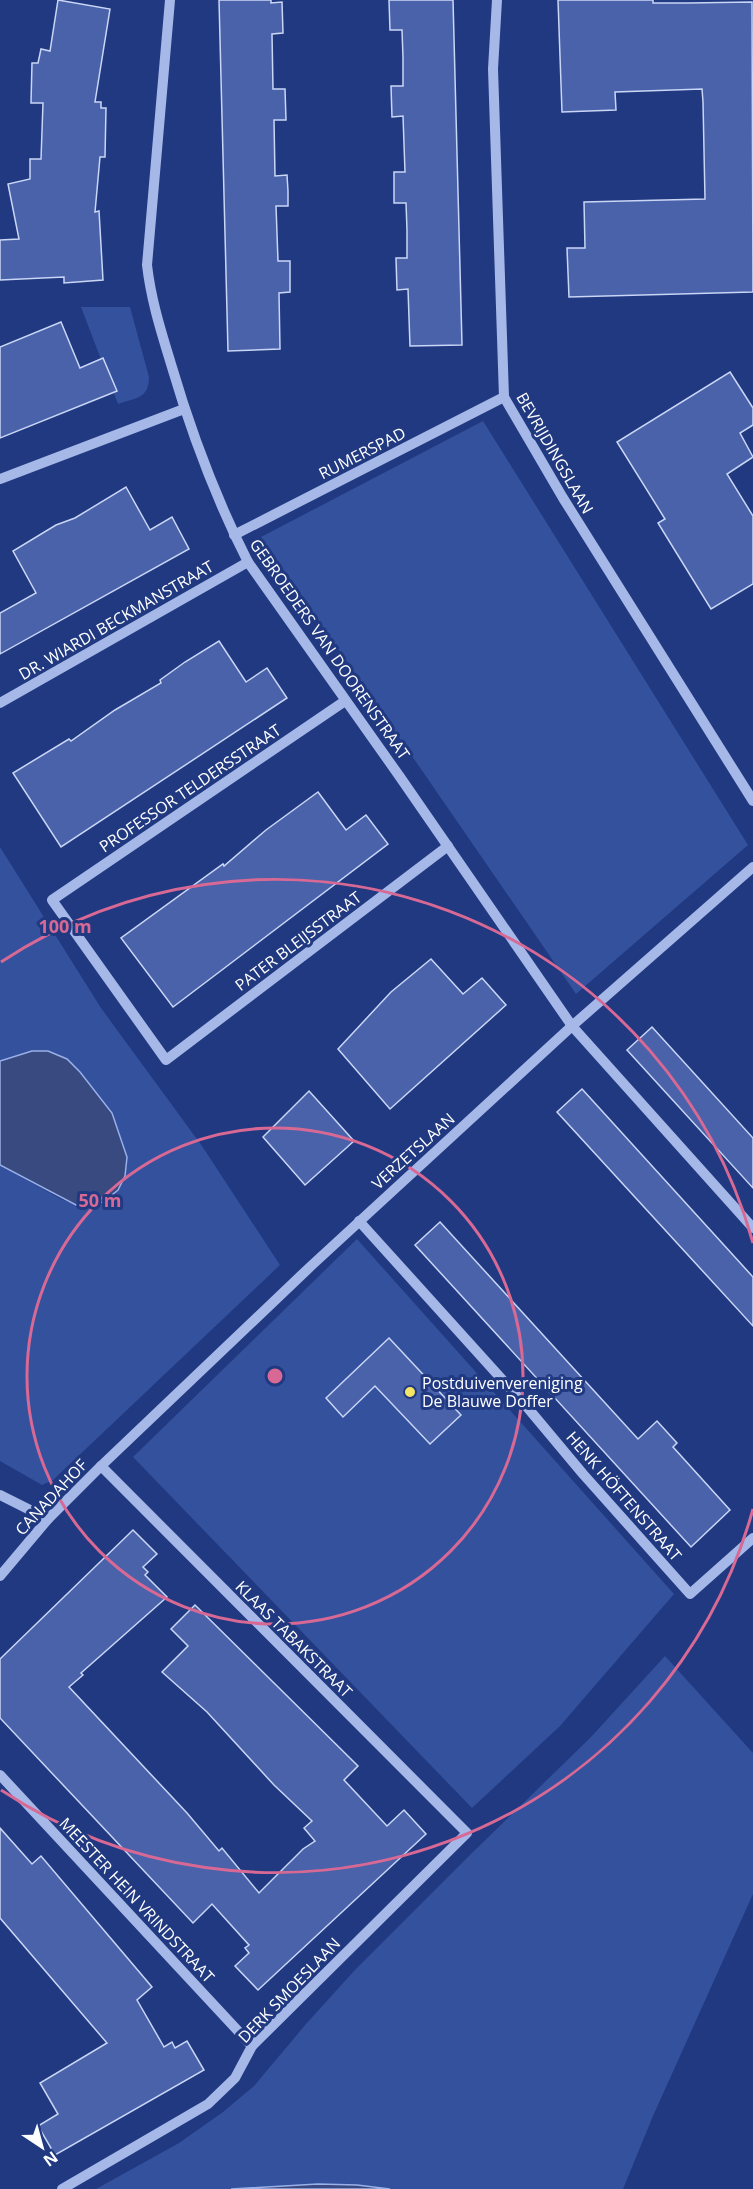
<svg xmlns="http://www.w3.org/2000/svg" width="753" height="2189" viewBox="0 0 753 2189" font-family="'Open Sans',sans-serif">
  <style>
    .green { fill: #34519e }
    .water { fill: #384a7f; stroke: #9ab0e9; stroke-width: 1.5 }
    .building { fill: #4962aa; stroke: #cad6f6; stroke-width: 1.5 }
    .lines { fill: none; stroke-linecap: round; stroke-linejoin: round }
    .minor { stroke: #a6b8e8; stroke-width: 10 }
    .ring { fill: none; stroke: #d76994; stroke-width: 3 }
    .poi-dot { fill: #f5e567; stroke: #203980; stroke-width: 2 }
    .labels { text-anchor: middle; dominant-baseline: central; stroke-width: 6; stroke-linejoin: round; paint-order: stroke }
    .street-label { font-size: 16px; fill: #fff; stroke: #203980 }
    .poi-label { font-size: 16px; fill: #fff; stroke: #203980; text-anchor: start }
    .centre { fill: #d76994; stroke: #203980; stroke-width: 3 }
    .ring-label { font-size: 18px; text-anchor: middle; font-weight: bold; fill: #d76994; stroke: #203980; stroke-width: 6; stroke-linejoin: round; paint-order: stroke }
  </style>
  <rect width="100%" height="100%" fill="#203980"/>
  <g class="green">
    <path d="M81,307H130L149,377C149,399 135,398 118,404Z"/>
    <polygon points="483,421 748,845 576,994 261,537"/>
    <polygon points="0,847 101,1008 202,1146 280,1265 53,1480 42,1485 0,1461 0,1165 61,1199 76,1205 6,1060 0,1061"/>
    <polygon points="357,1239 674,1594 560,1726 472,1808 133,1457"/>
    <path d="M665,1656L753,1753V1894L653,2116L623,2189H390C336,2182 284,2187 230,2189C185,2189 141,2189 96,2189L179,2143L223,2112L254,2086L306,2024L354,1971L472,1853L591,1737Z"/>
  </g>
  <g class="water">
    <polygon points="32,1051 48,1051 67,1059 80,1072 112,1113 127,1157 125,1176 118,1190 103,1202 76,1205 0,1165 0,1061"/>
    <polygon points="318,2184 357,2185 390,2189 231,2189"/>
  </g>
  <g class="building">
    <polygon points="58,0 110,9 95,102 101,102 101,108 106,108 105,157 100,157 95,212 99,211 103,280 64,283 64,277 0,280 0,240 19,239 8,184 30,179 30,159 41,159 43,103 31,103 32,63 38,63 41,49 50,51"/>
    <polygon points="219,0 271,0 271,3 282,2 283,33 272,34 273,89 285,89 286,120 274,120 275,176 287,175 288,191 288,206 276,206 278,261 290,261 290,292 279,293 280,349 228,351"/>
    <polygon points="389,0 453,0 462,345 410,346 408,289 397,290 396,258 407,258 407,230 406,203 394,203 394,172 405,172 403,116 392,117 391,86 403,86 403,58 402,30 390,30"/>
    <polygon points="558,0 653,0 653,3 688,3 752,2 753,292 569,297 567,248 585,248 584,202 705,199 703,102 702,89 615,92 616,110 562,112"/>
    <polygon points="61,322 80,368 103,358 117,391 0,438 0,347"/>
    <polygon points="730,372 753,408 753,425 740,433 753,457 727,474 753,516 753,584 711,609 658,523 665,519 617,442"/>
    <polygon points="126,487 150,530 172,517 189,549 0,654 0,613 36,593 13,551 56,525 75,518"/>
    <polygon points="219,641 246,682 267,668 287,698 61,847 13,773 69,739 71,741 115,710 161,683 160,680 185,662"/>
    <polygon points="318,792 346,830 366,815 388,844 173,1007 121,938 223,864 224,866 266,830"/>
    <polygon points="431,959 463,994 482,978 506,1005 390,1109 338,1049 391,992"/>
    <polygon points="652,1027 753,1138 753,1188 627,1050"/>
    <polygon points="582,1089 753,1277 753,1326 557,1112"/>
    <polygon points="309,1091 354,1141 305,1185 263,1137"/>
    <polygon points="440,1222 638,1439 657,1421 677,1443 673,1447 730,1510 691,1547 415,1245"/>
    <polygon points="389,1338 461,1415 430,1444 375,1386 343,1417 326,1398"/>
    <polygon points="133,1530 157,1554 143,1567 148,1572 145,1575 167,1597 81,1673 83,1675 69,1687 187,1813 219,1851 222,1848 259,1893 303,1849 315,1841 304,1828 312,1821 274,1785 207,1712 162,1672 188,1646 171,1629 195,1605 358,1766 344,1780 387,1826 404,1810 426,1834 258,1990 235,1966 249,1953 245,1948 249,1945 212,1904 193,1923 0,1718 0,1659"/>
    <polygon points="0,1828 32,1864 41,1856 152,1987 137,2000 164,2047 172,2042 175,2048 187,2041 204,2070 55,2155 38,2126 58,2114 40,2083 107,2043 0,1918"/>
  </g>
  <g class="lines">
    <g class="minor">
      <path d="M170,0L147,265C151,300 161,331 171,364C191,432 216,499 248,562L400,777L572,1026L753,1228"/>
      <polyline points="497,0 493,69 504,397 563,498 753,801"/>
      <polyline points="0,479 184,409"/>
      <polyline points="234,535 504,397"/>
      <polyline points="345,701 52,900 166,1060 448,846"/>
      <polyline points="0,703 248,562"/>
      <polyline points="359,1221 527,1407 583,1474 690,1594 753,1538"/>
      <polyline points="0,1495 48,1519"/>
      <polyline points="0,1576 48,1519 101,1466 311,1266 572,1026 753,867"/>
      <polyline points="0,1775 252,2046"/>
      <polyline points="62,2189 208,2104 235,2078 252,2046 467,1833 101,1466"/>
    </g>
  </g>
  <g class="ring">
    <circle cx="275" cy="1376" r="248"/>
    <path d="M753 1509A496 496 0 0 1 1 1790M1 962A496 496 0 0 1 753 1243"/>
  </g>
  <circle class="poi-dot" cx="410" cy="1392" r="6"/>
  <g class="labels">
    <g class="street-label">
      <text transform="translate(362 453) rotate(-27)">RUMERSPAD</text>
      <text transform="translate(555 453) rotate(60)">BEVRIJDINGSLAAN</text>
      <text transform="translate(116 620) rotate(-30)">DR. WIARDI BECKMANSTRAAT</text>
      <text transform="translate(330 649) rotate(55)">GEBROEDERS VAN DOORENSTRAAT</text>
      <text transform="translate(190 788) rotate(-34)">PROFESSOR TELDERSSTRAAT</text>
      <text transform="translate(298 941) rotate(-37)">PATER BLEIJSSTRAAT</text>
      <text transform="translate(413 1151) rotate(-42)">VERZETSLAAN</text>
      <text transform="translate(624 1496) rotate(49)">HENK HÖFTENSTRAAT</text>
      <text transform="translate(51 1497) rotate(-47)">CANADAHOF</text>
      <text transform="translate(294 1639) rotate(45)">KLAAS TABAKSTRAAT</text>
      <text transform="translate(137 1900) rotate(47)">MEESTER HEIN VRINDSTRAAT</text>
      <text transform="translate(289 1990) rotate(-46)">DERK SMOESLAAN</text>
    </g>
    <g class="poi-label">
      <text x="422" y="1383">Postduivenvereniging<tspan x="422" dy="18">De Blauwe Doffer</tspan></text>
    </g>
  </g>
  <circle cx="275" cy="1376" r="9" class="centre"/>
  <g class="ring-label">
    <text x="65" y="933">100 m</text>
    <text x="100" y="1207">50 m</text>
  </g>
  <g transform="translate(42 2147) rotate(144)" stroke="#203980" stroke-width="4.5" paint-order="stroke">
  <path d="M0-4.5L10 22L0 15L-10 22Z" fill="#ffffff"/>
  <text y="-9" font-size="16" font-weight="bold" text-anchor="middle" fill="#ffffff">N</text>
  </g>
</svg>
